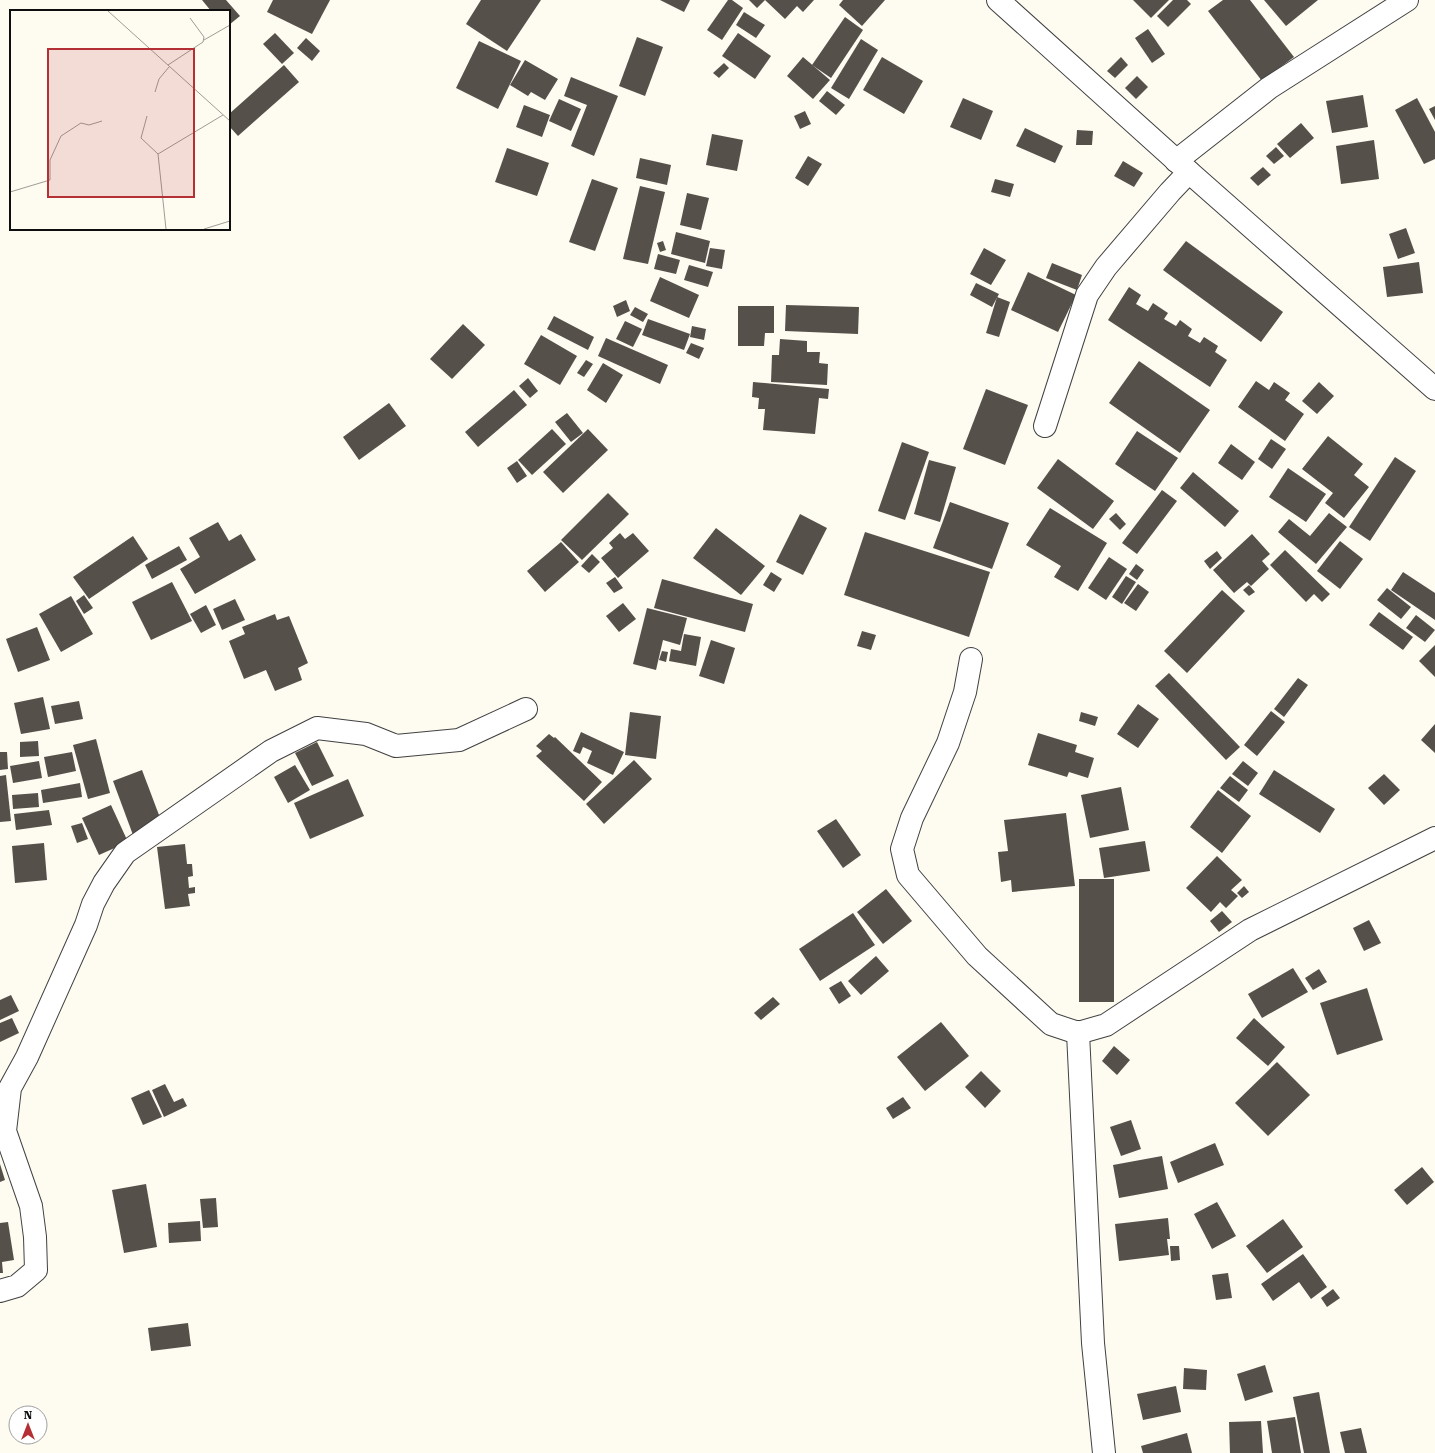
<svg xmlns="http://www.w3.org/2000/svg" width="1435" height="1453" viewBox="0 0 1435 1453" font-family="'Roboto Serif',serif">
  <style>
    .building { fill: #56504b }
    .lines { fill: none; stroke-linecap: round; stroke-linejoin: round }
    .street-casing { stroke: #414141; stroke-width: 24 }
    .street { stroke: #fff; stroke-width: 22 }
    .inset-road { fill: none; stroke: #9e9c96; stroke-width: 1 }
    .view { fill: #b43035; fill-opacity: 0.15; stroke: #b43035; stroke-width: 2 }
    .inset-edge { fill: none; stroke: #0e0e0e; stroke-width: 2 }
  </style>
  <rect width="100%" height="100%" fill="#fefbf1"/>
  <g class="building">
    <polygon points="202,0 226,0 240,16 229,25 229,11 211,11"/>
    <polygon points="273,0 330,0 312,34 267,12"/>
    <polygon points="481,0 541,0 507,51 466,24"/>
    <polygon points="660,0 690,0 684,12"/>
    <polygon points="728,0 732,0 743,8 722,40 707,30"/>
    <polygon points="749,0 814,0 803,12 797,6 785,19 765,0 757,8"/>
    <polygon points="843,0 885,0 862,26 839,5"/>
    <polygon points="1133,0 1169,0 1151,18"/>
    <polygon points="1173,0 1187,0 1191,4 1168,27 1157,16"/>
    <polygon points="1223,0 1250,0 1294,57 1262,81 1208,11"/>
    <polygon points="1264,0 1318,0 1286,26"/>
    <polygon points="744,12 765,25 756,38 736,25"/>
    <polygon points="845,17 863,30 831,78 812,65"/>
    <polygon points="1148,29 1165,54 1152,63 1135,38"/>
    <polygon points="275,33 294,53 282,64 263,44"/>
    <polygon points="738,33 771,56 755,79 722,56"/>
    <polygon points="637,37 663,47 645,96 619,86"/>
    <polygon points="306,38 320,51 312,61 297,48"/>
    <polygon points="861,39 878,50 849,99 831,88"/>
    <polygon points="479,41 521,61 498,109 456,88"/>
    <polygon points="803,57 830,80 813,99 787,76"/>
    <polygon points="882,57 923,81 904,114 863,90"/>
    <polygon points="1121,57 1128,65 1115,78 1107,71"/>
    <polygon points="525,60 558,79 545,100 531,92 528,96 510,85"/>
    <polygon points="724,63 729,68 719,78 713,73"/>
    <polygon points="284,65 299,82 238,136 229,126 229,114"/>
    <polygon points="1137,76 1148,87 1136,99 1125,88"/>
    <polygon points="571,77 618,96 594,156 571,146 587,105 564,96"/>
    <polygon points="827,91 845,105 836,115 819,101"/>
    <polygon points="1363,95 1368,127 1332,133 1326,101"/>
    <polygon points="963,98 993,111 981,140 950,127"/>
    <polygon points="1417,98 1435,132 1435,159 1424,164 1395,110"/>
    <polygon points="559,99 581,109 571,131 549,121"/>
    <polygon points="524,105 550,115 542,137 516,127"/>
    <polygon points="1435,106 1435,120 1429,109"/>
    <polygon points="805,111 811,124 800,129 794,116"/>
    <polygon points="1301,123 1314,138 1290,158 1277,144"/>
    <polygon points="1025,128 1063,146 1055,163 1016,146"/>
    <polygon points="1077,130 1093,131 1092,145 1076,145"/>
    <polygon points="712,134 743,140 737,171 706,165"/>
    <polygon points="1374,140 1379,179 1341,184 1336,146"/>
    <polygon points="1276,147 1284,156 1274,164 1266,156"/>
    <polygon points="507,148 549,163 537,196 495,182"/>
    <polygon points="808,156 822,164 808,186 795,178"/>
    <polygon points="640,158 671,165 667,185 636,178"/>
    <polygon points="1123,161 1143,173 1134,187 1114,176"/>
    <polygon points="1263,167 1271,175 1258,186 1250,178"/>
    <polygon points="592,179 618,188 595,251 569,242"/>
    <polygon points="995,179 1014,184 1010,197 991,192"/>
    <polygon points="640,186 665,192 648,264 623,259"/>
    <polygon points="687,193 709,198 701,230 680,225"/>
    <polygon points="1406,228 1415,253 1398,259 1389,234"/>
    <polygon points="676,232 710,241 705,263 671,254"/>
    <polygon points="663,241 666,250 660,252 657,243"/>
    <polygon points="1186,241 1283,312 1261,342 1163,270"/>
    <polygon points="710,248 725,250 722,269 706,266"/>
    <polygon points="984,248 1006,260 991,285 970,274"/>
    <polygon points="658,254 680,260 676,274 654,269"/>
    <polygon points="1419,262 1423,293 1387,297 1383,267"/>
    <polygon points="1052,263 1082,275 1077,290 1046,278"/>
    <polygon points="689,265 713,272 708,287 684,280"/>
    <polygon points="1028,272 1076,295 1058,332 1011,310"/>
    <polygon points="660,277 699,295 689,318 650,301"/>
    <polygon points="976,283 999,294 992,307 970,295"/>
    <polygon points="1129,287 1141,295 1136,304 1148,311 1153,303 1168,313 1164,319 1176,326 1180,320 1192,329 1188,336 1200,343 1204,337 1218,346 1215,352 1227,360 1210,387 1108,320"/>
    <polygon points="997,297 1010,302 999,337 986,333"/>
    <polygon points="626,300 630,311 617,317 613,306"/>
    <polygon points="786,305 859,307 858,334 785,331"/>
    <polygon points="738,306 774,306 774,333 765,333 764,346 738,346"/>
    <polygon points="635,307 648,314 643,322 630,315"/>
    <polygon points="554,316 594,337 588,350 547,329"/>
    <polygon points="648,319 690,334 684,350 642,335"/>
    <polygon points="625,321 642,329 633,347 616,339"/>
    <polygon points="463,324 485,345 452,379 430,359"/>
    <polygon points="692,326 706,329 704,340 690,337"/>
    <polygon points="541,335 577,356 560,385 524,364"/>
    <polygon points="606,338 668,365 660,384 598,356"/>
    <polygon points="780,339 807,341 807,352 820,352 819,363 828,364 827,385 771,382 772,355 779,355"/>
    <polygon points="691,343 704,348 699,359 686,353"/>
    <polygon points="586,360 593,364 584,377 577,373"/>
    <polygon points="1139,361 1210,410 1180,453 1109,403"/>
    <polygon points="603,363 623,375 606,403 587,390"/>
    <polygon points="528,378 538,391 530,398 519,386"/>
    <polygon points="1256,381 1269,390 1274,382 1290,393 1285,400 1304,414 1285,441 1238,407"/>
    <polygon points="753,382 829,389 828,399 819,398 815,434 763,430 765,409 758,409 759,398 752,397"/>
    <polygon points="1319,382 1334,396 1317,414 1302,401"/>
    <polygon points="986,389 1028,405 1005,465 963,449"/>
    <polygon points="514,390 527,405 478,447 465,432"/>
    <polygon points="389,403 406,426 359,460 343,437"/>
    <polygon points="567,413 583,433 571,442 555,422"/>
    <polygon points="552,429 566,444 532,475 518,460"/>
    <polygon points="588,429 608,450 563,493 543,472"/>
    <polygon points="1137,431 1178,458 1155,491 1115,464"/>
    <polygon points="1328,436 1363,464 1354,475 1369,487 1344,518 1325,503 1333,493 1302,469"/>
    <polygon points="1271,439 1286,449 1272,469 1258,459"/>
    <polygon points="902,442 929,452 905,520 878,511"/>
    <polygon points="1231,444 1255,462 1242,480 1218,463"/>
    <polygon points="1395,457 1416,471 1370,541 1349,527"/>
    <polygon points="1058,459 1114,501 1093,529 1037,488"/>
    <polygon points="929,460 956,467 940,522 914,514"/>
    <polygon points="517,461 527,476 517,483 507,468"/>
    <polygon points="1288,468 1326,494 1306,522 1269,497"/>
    <polygon points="1193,472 1239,511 1225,527 1180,488"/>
    <polygon points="1162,490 1177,501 1137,554 1122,543"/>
    <polygon points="608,493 629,514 582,560 561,540"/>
    <polygon points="950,502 1009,523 992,569 933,548"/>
    <polygon points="1050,508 1107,543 1078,591 1054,577 1061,566 1026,545"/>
    <polygon points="1116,513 1126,524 1120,530 1109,519"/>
    <polygon points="1329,513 1347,527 1316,564 1278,532 1289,519 1310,536"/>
    <polygon points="800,514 827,528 803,575 776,562"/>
    <polygon points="218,522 229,541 241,534 256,560 195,594 180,569 200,557 189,538"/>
    <polygon points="716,528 765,566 741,595 693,558"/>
    <polygon points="865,532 990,572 969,637 844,595"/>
    <polygon points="620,533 625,539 633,533 649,551 618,578 601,558 613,548 609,543"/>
    <polygon points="1252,534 1270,554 1262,561 1269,569 1251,586 1247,582 1234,593 1213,570"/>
    <polygon points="133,536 148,559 89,599 73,577"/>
    <polygon points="1340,541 1363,559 1340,589 1317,571"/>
    <polygon points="561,542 579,562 545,592 527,571"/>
    <polygon points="179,546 187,560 152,579 145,565"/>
    <polygon points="1285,550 1330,594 1322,602 1314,594 1306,602 1270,565"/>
    <polygon points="1217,551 1222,558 1210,569 1204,561"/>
    <polygon points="592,554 600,562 589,573 581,566"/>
    <polygon points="1109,557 1127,569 1106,600 1088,588"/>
    <polygon points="1136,564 1144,570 1137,580 1129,574"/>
    <polygon points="771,572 782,579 774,592 763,585"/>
    <polygon points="1403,572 1435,593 1435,620 1391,590"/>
    <polygon points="1126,576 1136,582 1122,604 1112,597"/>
    <polygon points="615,577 623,588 614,593 606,583"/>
    <polygon points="662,579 753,604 745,632 654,608"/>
    <polygon points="172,582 192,621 151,640 132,602"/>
    <polygon points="1138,584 1149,592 1136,611 1124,603"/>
    <polygon points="1249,585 1255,592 1249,596 1243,590"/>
    <polygon points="1387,588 1411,607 1401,619 1377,600"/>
    <polygon points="1222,590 1245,611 1187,673 1164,651"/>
    <polygon points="84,595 93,608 84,614 76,601"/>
    <polygon points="71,596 93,634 61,652 39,614"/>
    <polygon points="235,599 245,620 222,630 213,609"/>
    <polygon points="623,603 636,619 619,632 606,616"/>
    <polygon points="206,605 216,625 201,633 190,614"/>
    <polygon points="647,608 687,618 680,645 663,640 656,670 633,664"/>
    <polygon points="1379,612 1413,637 1403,650 1369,625"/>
    <polygon points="275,614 277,620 289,616 308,663 298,668 302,680 275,691 266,670 244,679 229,641 245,634 242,627"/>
    <polygon points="1416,615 1435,630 1425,642 1406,628"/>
    <polygon points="37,627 50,660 18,672 6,639"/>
    <polygon points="862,631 876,635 871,650 857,646"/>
    <polygon points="684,634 701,637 696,666 669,661 671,649 681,651"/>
    <polygon points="711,640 735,648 724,684 699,676"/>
    <polygon points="1435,645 1435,677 1419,661"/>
    <polygon points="662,651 668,652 666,662 659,660"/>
    <polygon points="1169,673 1240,747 1226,760 1155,686"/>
    <polygon points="1298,678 1308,685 1284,717 1274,709"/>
    <polygon points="43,697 50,729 21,734 14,703"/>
    <polygon points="79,701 83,719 55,724 51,706"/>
    <polygon points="1138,704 1159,719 1138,748 1117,734"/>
    <polygon points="1271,711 1285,722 1257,756 1244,745"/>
    <polygon points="630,712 661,716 656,759 625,755"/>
    <polygon points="1081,712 1098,717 1095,726 1079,721"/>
    <polygon points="1435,724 1435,753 1421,740"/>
    <polygon points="581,732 624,752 613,775 587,763 592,751 583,747 580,754 573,751"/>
    <polygon points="1038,733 1077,745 1075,752 1094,758 1088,778 1069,772 1067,777 1028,765"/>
    <polygon points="549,734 554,738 555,737 602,782 584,801 536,756 542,751 536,746"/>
    <polygon points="96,739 110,793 88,799 73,745"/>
    <polygon points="38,741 39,756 20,757 20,742"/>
    <polygon points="317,742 334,776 312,786 295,753"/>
    <polygon points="0,752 7,752 8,769 0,770"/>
    <polygon points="72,752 76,771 48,777 44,757"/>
    <polygon points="634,760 652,779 604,824 586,804"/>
    <polygon points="39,761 42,778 13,783 10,766"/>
    <polygon points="1243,761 1258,773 1248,786 1232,774"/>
    <polygon points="295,765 310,790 288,803 274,777"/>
    <polygon points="142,770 162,823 133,835 113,781"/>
    <polygon points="1274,770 1335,809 1320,833 1259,794"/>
    <polygon points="1384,774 1400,790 1384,805 1368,788"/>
    <polygon points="6,775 11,821 0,822 0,776"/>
    <polygon points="1230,776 1248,790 1239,802 1220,788"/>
    <polygon points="348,779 364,816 310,839 294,803"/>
    <polygon points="80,783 82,797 43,803 41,790"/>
    <polygon points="1121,787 1129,830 1090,838 1081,795"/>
    <polygon points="1218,790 1251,816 1222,853 1190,827"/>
    <polygon points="38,793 39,807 13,809 12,795"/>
    <polygon points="111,805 128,842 99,855 82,818"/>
    <polygon points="49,810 52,825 16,830 14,814"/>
    <polygon points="1066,813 1075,886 1012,892 1011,880 1001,882 998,852 1008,851 1004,820"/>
    <polygon points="836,819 861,855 843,868 817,831"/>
    <polygon points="82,823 88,839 77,843 71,826"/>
    <polygon points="1145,841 1150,871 1104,878 1099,848"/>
    <polygon points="44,843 47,880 15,883 12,846"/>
    <polygon points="185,844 187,864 192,864 193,876 188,877 189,888 195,887 195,893 188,894 190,906 165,909 157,847"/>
    <polygon points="1217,856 1242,880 1231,890 1238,896 1226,908 1220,902 1211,912 1186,888"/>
    <rect x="1079" y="879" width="35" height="123"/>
    <polygon points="1244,886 1249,892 1242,898 1237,893"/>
    <polygon points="886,889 912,921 883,944 857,912"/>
    <polygon points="1222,911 1232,922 1219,932 1210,921"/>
    <polygon points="853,913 875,945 820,981 799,949"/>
    <polygon points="1369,920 1381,943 1364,951 1353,928"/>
    <polygon points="876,956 889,971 861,995 848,981"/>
    <polygon points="1293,968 1308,992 1262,1018 1248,994"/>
    <polygon points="1319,969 1327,982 1313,990 1305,978"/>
    <polygon points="841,981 851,996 839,1004 829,988"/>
    <polygon points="1367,988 1383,1040 1337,1055 1320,1003"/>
    <polygon points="11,995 19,1011 0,1020 0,1000"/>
    <polygon points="773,997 780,1004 761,1020 754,1013"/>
    <polygon points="12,1018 19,1033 0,1042 0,1023"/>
    <polygon points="1254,1018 1285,1047 1268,1066 1236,1038"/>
    <polygon points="941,1022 969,1056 925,1091 897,1057"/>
    <polygon points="1114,1046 1130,1060 1117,1075 1102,1061"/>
    <polygon points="1277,1062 1310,1095 1268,1136 1235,1103"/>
    <polygon points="981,1071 1001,1091 985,1108 965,1087"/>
    <polygon points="165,1084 174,1102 183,1098 187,1106 164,1117 152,1090"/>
    <polygon points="149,1090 162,1117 143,1125 131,1098"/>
    <polygon points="903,1097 911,1108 893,1119 886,1108"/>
    <polygon points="1131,1120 1141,1149 1121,1156 1110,1127"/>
    <polygon points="1215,1143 1224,1165 1178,1183 1170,1162"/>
    <polygon points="1162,1156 1168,1189 1119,1198 1113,1165"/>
    <polygon points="0,1164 5,1180 0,1182"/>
    <polygon points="1422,1167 1434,1182 1407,1205 1394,1190"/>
    <polygon points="146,1184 157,1247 124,1253 112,1190"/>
    <polygon points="216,1198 218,1227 203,1228 200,1199"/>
    <polygon points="1217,1202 1236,1236 1212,1249 1194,1214"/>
    <polygon points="1168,1218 1170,1239 1167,1239 1169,1255 1119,1261 1115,1224"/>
    <polygon points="1283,1219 1303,1247 1267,1273 1246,1246"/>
    <polygon points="200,1221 201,1241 169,1243 168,1223"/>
    <polygon points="8,1222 14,1260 2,1262 3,1273 0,1273 0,1223"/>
    <polygon points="1170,1246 1179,1246 1180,1260 1171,1261"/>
    <polygon points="1303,1254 1327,1287 1311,1299 1299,1282 1273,1301 1261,1284"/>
    <polygon points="1228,1273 1232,1298 1216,1300 1212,1275"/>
    <polygon points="1333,1289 1340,1298 1327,1307 1321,1298"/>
    <polygon points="188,1323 191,1346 151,1351 148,1328"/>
    <polygon points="1265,1365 1273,1392 1245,1401 1237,1374"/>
    <polygon points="1184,1368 1207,1370 1206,1390 1183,1389"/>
    <polygon points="1176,1386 1181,1412 1143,1420 1137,1394"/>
    <polygon points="1319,1392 1330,1453 1304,1453 1293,1397"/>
    <polygon points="1295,1417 1301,1453 1272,1453 1267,1421"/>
    <polygon points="1261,1421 1263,1453 1230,1453 1229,1422"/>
    <polygon points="1361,1428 1367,1453 1345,1453 1340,1432"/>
    <polygon points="1187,1433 1192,1453 1143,1453 1141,1446"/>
  </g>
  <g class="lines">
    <defs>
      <g id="street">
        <polyline points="998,0 1189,172 1435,389"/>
        <polyline points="1176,161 1269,88 1407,0"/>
        <polyline points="1045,426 1087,295 1106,267 1170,192 1189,172"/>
        <polyline points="971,659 965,692 948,743 912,818 902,849 908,875 977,956 1051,1024 1078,1033 1106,1025 1250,930 1435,838"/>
        <polyline points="1078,1033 1093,1343 1104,1453"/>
        <polyline points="0,1291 17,1286 36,1270 35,1237 31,1206 5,1131 10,1088 27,1057 86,925 93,904 104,883 125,853 271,751 317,728 366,734 396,746 459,740 526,709"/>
      </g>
    </defs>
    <use href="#street" class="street-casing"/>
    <use href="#street" class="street"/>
  </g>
  <g transform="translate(10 10)">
    <rect width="220" height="220" fill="#fefbf1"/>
    <path class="inset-road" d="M98,1L220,111M194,30L220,15M158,55L193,32L194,27L180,8M145,82L149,69L159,57M137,106L131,128L148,144L213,105M148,144L156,219M0,182L40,170V150L51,126L71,113L79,115L92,111M194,219L220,211"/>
    <path class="view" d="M38,39H184V187H38Z"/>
    <rect width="220" height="220" class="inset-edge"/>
  </g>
  <g transform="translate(28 1425)"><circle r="19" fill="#ffffff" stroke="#9f9f9f"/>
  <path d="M0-3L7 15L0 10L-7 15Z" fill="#b43035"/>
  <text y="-6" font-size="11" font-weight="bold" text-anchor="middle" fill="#0e0e0e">N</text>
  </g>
</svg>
